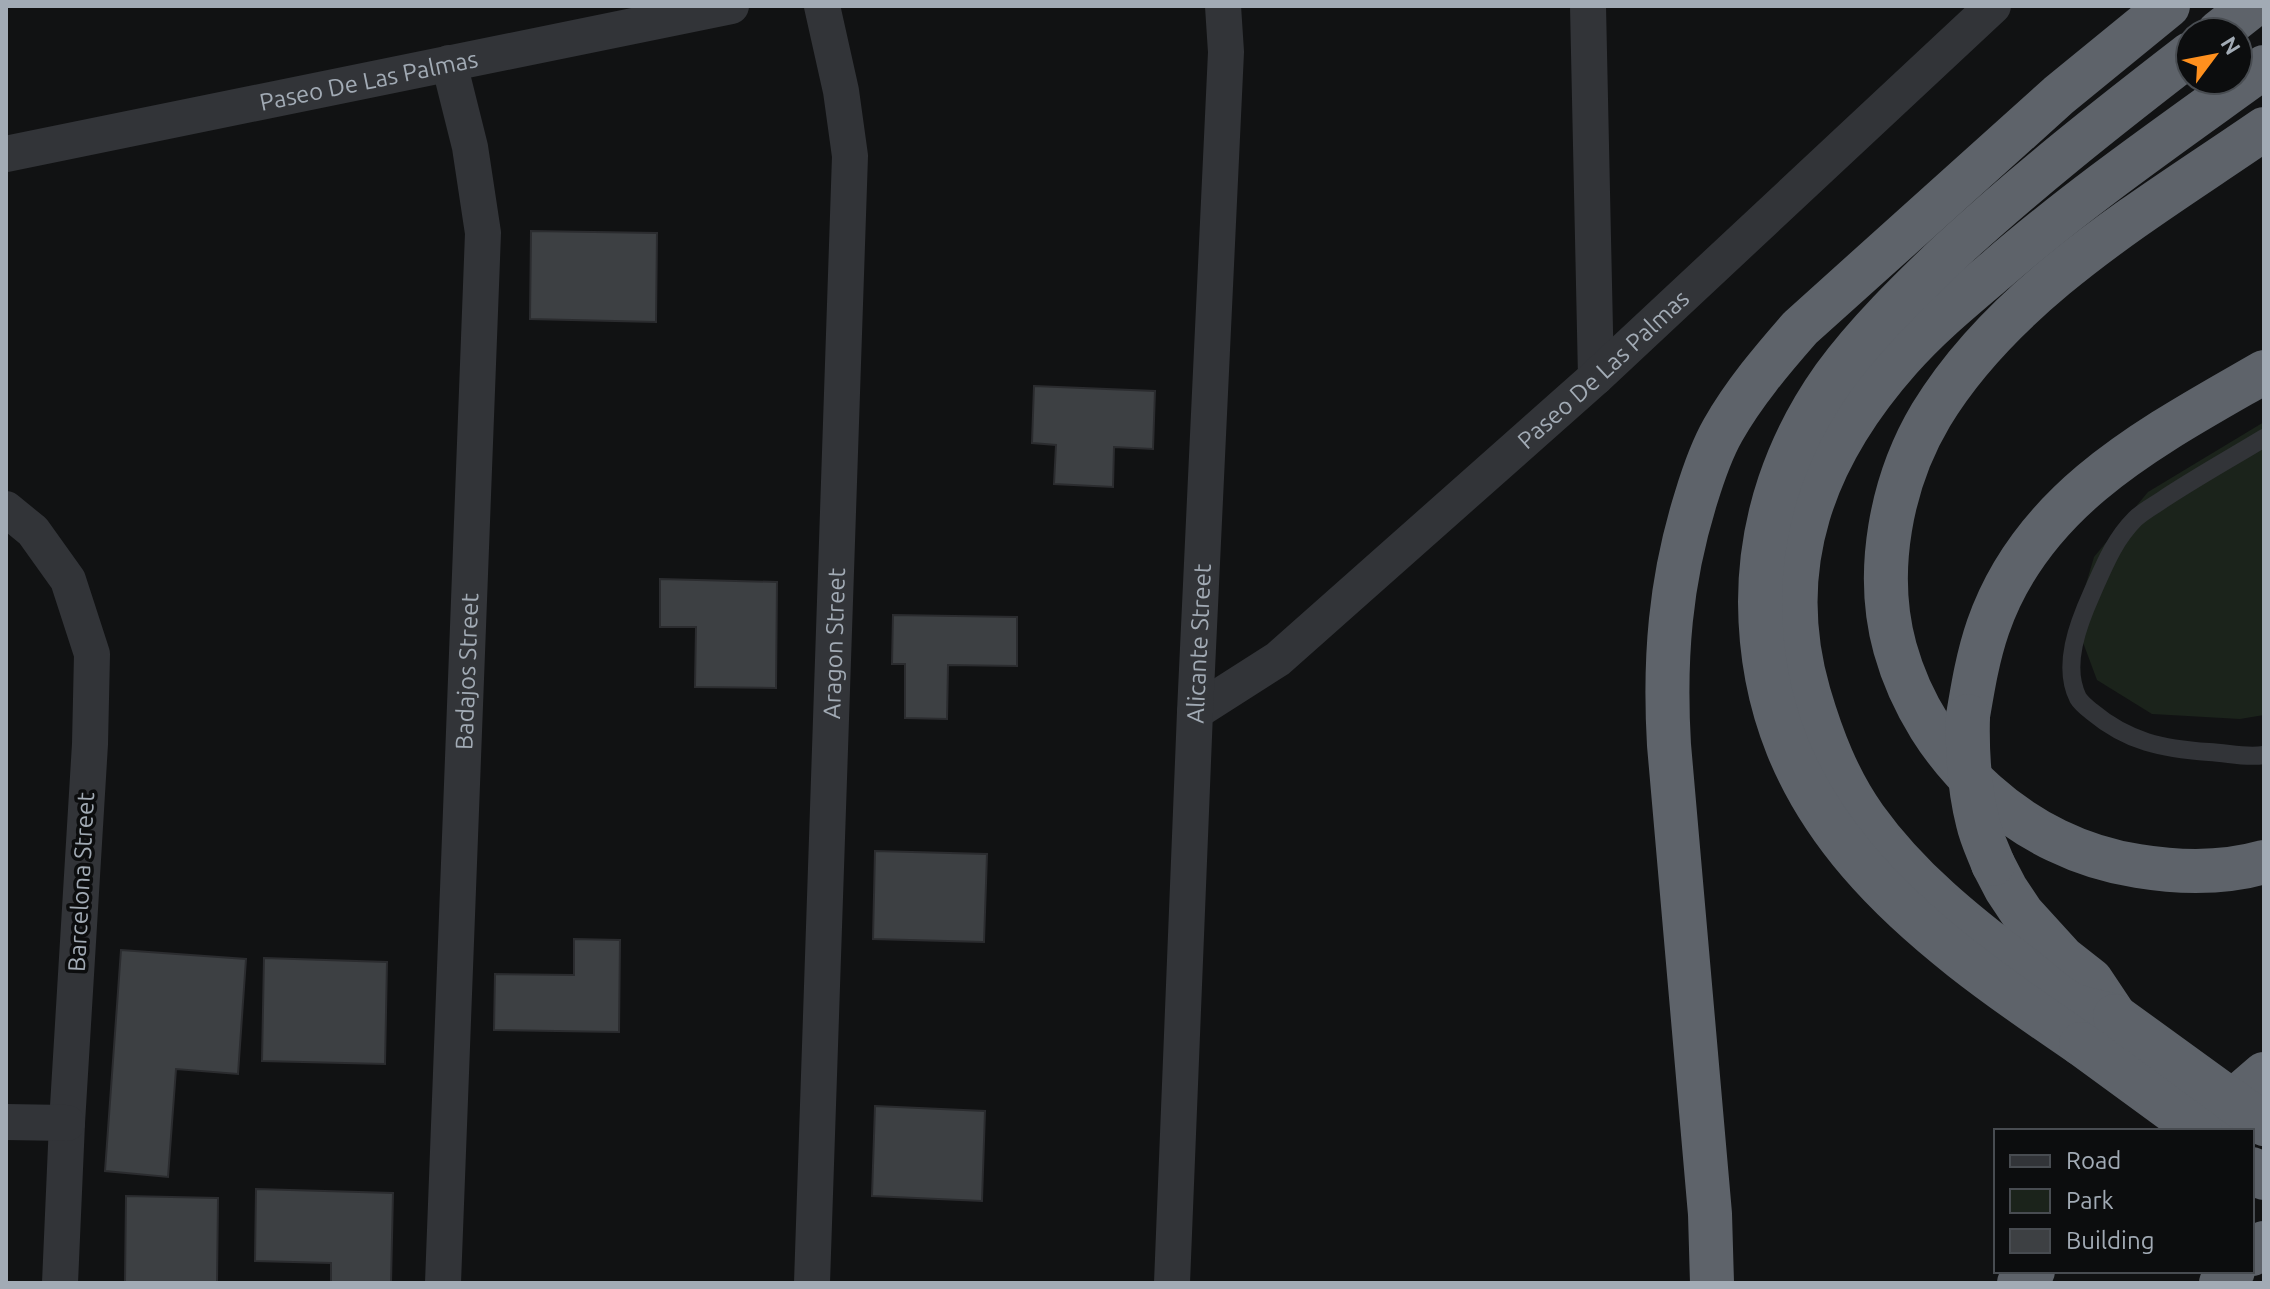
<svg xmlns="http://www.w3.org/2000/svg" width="2270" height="1289" viewBox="0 0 2270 1289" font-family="Ubuntu,sans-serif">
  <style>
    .green { fill: #1b231b }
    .building { fill: #3d4043; stroke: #2b2c2f; stroke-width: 2 }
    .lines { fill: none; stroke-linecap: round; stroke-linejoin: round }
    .lane { stroke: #323438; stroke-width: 18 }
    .street { stroke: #323438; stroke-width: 36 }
    .highway { stroke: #5e636a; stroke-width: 44 }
    .highway-bridge { stroke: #5e636a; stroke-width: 44 }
    .labels { text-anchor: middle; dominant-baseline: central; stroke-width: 7; stroke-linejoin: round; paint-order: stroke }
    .street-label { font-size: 24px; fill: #a2abb5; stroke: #0c0d0e }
  </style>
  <rect width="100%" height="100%" fill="#111213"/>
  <polygon class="green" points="2264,422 2264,715 2240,719 2152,714 2097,680 2075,621 2094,557 2148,492"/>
  <g class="building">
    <polygon points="531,231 657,233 656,322 530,319"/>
    <polygon points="1034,386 1155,391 1153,449 1114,447 1113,487 1054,484 1056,445 1032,443"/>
    <polygon points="660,579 777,582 776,688 695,687 696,627 660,627"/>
    <polygon points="893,615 1017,617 1017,666 948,665 947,719 905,718 905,664 892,664"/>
    <polygon points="875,851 987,854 984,942 873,939"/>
    <polygon points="574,939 620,940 619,1032 494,1030 495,974 574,975"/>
    <polygon points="121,950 246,959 238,1074 176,1069 168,1177 105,1171"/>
    <polygon points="264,958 387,962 385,1064 262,1061"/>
    <polygon points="875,1106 985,1111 982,1201 872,1196"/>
    <polygon points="256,1189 393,1193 391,1283 331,1283 331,1263 255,1261"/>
    <polygon points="126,1196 218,1198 217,1283 125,1283"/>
  </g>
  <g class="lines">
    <path class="lane" d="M2264,438C2231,458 2197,477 2165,498C2155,505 2143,511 2135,519C2114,540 2104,566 2092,593C2078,624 2062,666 2078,698C2081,703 2086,707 2091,711C2128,742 2163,749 2209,752C2229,753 2245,758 2264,755"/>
    <g class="street">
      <polyline points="1588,6 1596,377"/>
      <path id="s1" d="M6,154L731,6"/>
      <polyline points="6,509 33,531 68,580 92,654 90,744 67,1123 60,1283"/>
      <path id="s2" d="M1195,712L1278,659L1596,377L1993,6"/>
      <polyline points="6,1122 67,1123"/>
      <path id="s3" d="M443,1283L483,233L470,147L449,63"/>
      <path id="s4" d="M812,1283L850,156L841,91L822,6"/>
      <path id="s5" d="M1172,1283L1195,712L1226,52L1223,6"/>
    </g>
    <g class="highway">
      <polyline points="2219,32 2252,6"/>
      <path d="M2264,129C2148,209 2006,291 1931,415C1891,482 1874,572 1895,648C1926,760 2024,849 2138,866C2181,873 2222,874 2264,862"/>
      <path d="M1968,716C1973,686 1978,656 1988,627C2033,497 2153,436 2264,372"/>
      <polyline points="1993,864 2006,889 2022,913 2063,958 2091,980 2115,1016"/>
      <path d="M2115,1016C2101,1012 2085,1010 2071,1004C2055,996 2039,980 2025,969C1965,924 1908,878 1865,818C1838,780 1822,738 1809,694C1772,566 1814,456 1900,359C1928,327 1962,299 1995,271C2080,197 2173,133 2264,67"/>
      <path d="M2081,1044C1917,933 1761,819 1760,602C1760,520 1787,443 1834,377C1866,333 1910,290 1949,253C2026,182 2107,118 2190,54"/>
      <polyline points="2198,1131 2264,1074"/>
      <polyline points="2252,1169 2264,1178"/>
      <polyline points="2252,1254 2264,1243"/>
      <path d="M1712,1283L1710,1214L1669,745C1664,659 1670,581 1696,498C1703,475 1711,451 1723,430C1744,393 1772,360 1800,328L2059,95L2168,6"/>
      <polyline points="2019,1283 2033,1271"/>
      <polyline points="2221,1283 2233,1271"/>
    </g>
    <g class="highway-bridge">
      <path d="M1968,716C1967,752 1969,788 1978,823C1981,837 1988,851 1993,864"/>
      <polyline points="2115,1016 2264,1124"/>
      <polyline points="2081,1044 2200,1131"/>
    </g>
  </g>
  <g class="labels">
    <g class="street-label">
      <text stroke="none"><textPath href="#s1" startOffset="370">Paseo De Las Palmas</textPath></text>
      <text stroke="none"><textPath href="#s2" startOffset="534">Paseo De Las Palmas</textPath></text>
      <text stroke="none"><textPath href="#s4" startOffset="640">Aragon Street</textPath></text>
      <text stroke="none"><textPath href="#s5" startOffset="640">Alicante Street</textPath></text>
      <text stroke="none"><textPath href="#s3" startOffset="612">Badajos Street</textPath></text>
      <text transform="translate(81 882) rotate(-87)">Barcelona Street</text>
    </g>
  </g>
  <rect width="2270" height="1289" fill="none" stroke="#a2abb5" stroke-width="16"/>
  <rect x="1994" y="1129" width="260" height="144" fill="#0c0d0e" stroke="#484c51" stroke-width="2"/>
  <rect x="2010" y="1155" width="40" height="12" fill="#323438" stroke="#484c51" stroke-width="2"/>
  <text x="2066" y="1169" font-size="24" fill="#a2abb5">Road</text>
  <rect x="2010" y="1189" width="40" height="24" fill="#1b231b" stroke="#484c51" stroke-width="2"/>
  <text x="2066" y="1209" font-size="24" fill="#a2abb5">Park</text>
  <rect x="2010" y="1229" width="40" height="24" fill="#3d4043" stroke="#484c51" stroke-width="2"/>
  <text x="2066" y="1249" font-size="24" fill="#a2abb5">Building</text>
  <g transform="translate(2214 56) rotate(58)"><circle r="38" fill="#0c0d0e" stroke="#484c51" stroke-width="2"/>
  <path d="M0-6L14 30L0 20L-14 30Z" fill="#ff901e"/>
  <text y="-12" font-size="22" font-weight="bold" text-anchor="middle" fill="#a2abb5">N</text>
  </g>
</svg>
